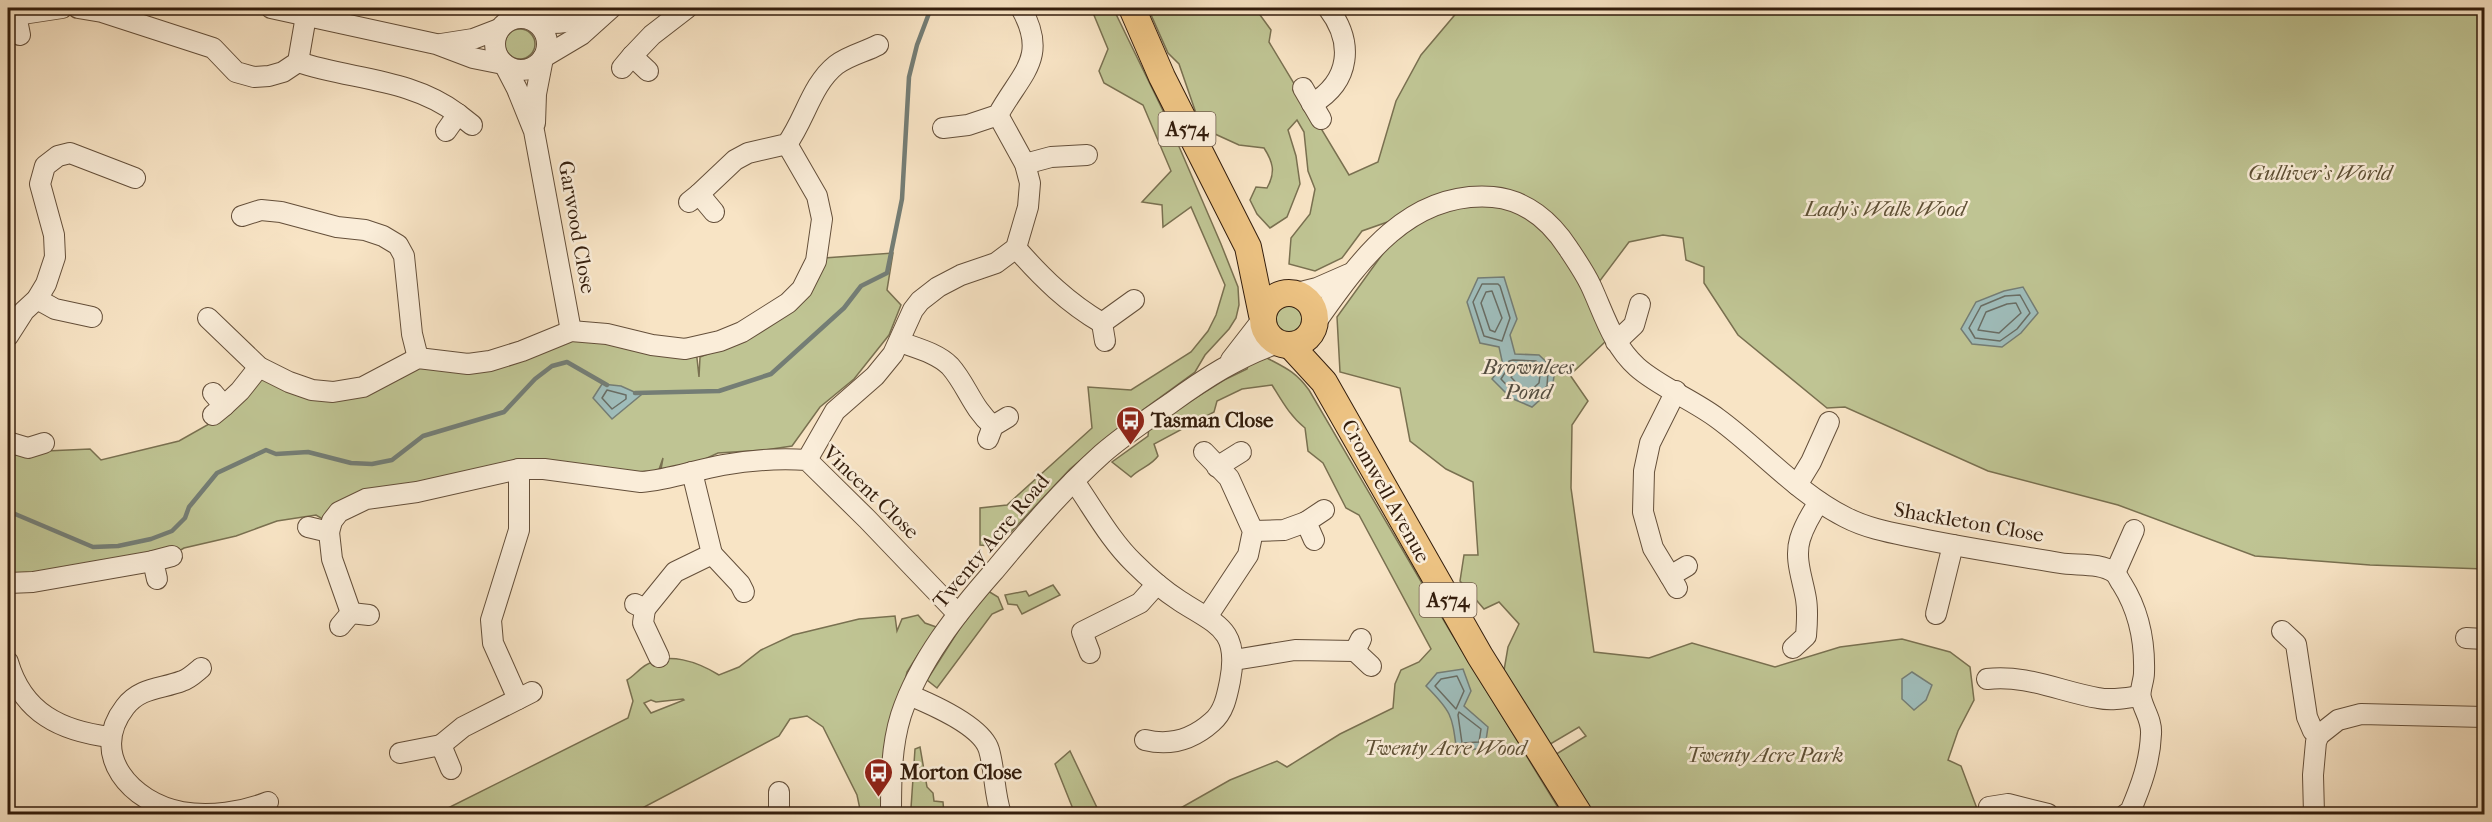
<svg xmlns="http://www.w3.org/2000/svg" width="2492" height="822" viewBox="0 0 2492 822" font-family="'IM FELL French Canon',serif">
  <style>
    .green { fill: #bfc493; stroke: #797050; stroke-width: 1.5; fill-rule: evenodd }
    .water { fill: #9fbdbb; stroke: #747d75; stroke-width: 1.5 }
    .lines { fill: none; stroke-linecap: round; stroke-linejoin: round }
    .shore { stroke: #696d64; stroke-width: 1.5 }
    .stream { stroke: #747d75; stroke-width: 4.5 }
    .minor-casing { stroke: #644f3a; stroke-width: 22 }
    .major-casing { stroke: #331d0c; stroke-width: 28 }
    .minor { stroke: #faedd9; stroke-width: 20 }
    .major { stroke: #ecc282; stroke-width: 26 }
    .labels { text-anchor: middle; dominant-baseline: central; stroke-width: 5; stroke-linejoin: round; paint-order: stroke }
    .shield { fill: #faedd9; stroke: #6f5b4a; stroke-width: 1.5 }
    .shield-label { font-size: 20px; font-weight: bold; fill: #331d0c }
    .park-label { font-size: 21px; font-style: italic; fill: #5d4f34; stroke: #faedd9 }
    .street-label { font-size: 21px; fill: #331d0c; stroke: #faedd9 }
    .poi-label { font-size: 21px; font-weight: bold; fill: #331d0c; stroke: #faedd9; text-anchor: start }
    .water-label { font-size: 22px; font-style: italic; fill: #534d41; stroke: #faedd9 }
  </style>
  <rect width="100%" height="100%" fill="#f8e4c5"/>
  <filter id="stains"><feTurbulence type="fractalNoise" baseFrequency=".00333" numOctaves="4"/><feColorMatrix values="0 0 0 0 .2 0 0 0 0 .09 0 0 0 0 .02 0 0 0 .5 -.17"/></filter>
  <radialGradient id="worn" r=".72"><stop offset=".6" stop-color="#630" stop-opacity="0"/><stop offset="1" stop-color="#630" stop-opacity=".3"/></radialGradient>
  <g class="green">
    <polygon points="1091,8 1113,8 1168,121 1221,244 1238,287 1239,305 1236,318 1229,329 1205,355 1195,372 1122,425 1070,469 1011,532 1002,534 991,546 980,545 980,508 1007,505 1092,428 1088,387 1131,390 1191,352 1208,331 1216,315 1225,285 1191,207 1163,227 1162,205 1142,202 1171,171 1143,105 1104,83 1099,71 1108,49"/>
    <path d="M1148,8H1255L1271,30L1269,42L1349,175L1378,162L1396,101L1421,55L1459,10L1465,8H2484V569L2370,565L2255,556L2118,505L1988,471L1845,407L1827,408L1738,335L1704,283V267L1686,260L1683,238L1663,235L1629,242L1593,290C1566,249 1555,219 1506,200C1512,205 1520,207 1526,212C1564,239 1592,296 1607,340L1570,375L1588,401L1572,425L1571,488L1594,652L1649,658L1692,643L1775,667L1840,647L1902,639L1950,652L1970,667L1974,700L1958,731L1948,760L1961,766L1979,814H1590L1553,756L1586,736L1579,727L1547,746L1503,676L1508,647L1519,624L1499,602L1484,609L1460,581L1464,555H1478L1473,482L1446,469L1410,441L1400,388L1340,372L1337,317L1384,252L1407,229L1434,209L1465,200L1496,198L1453,199L1362,231L1342,258L1315,271L1289,264L1291,238L1310,214L1315,189L1308,171L1304,132L1297,120L1288,130L1296,156L1300,184L1287,217L1270,228L1257,214L1250,200L1256,187L1267,188C1276,172 1273,162 1264,148L1239,145L1215,134L1197,116L1179,64L1168,53Z"/>
    <circle cx="520" cy="44" r="15"/>
    <polygon points="893,253 887,290 901,305 889,335 854,379 820,407 792,446 765,450 718,453 659,480 663,458 655,481 520,469 454,482 326,521 316,515 277,521 236,536 184,548 160,562 8,583 8,442 46,451 90,449 101,460 179,441 218,419 259,367 333,392 418,358 451,362 571,331 696,349 699,377 700,357 747,339 824,258"/>
    <circle cx="1288" cy="320" r="16"/>
    <path d="M1267,358C1286,368 1296,372 1309,390L1450,631L1562,814H1170L1230,780L1277,761L1287,767L1340,734L1393,708L1395,684L1401,670L1419,662L1431,649L1359,515L1346,508L1323,463L1308,451L1305,428C1290,416 1282,401 1272,385L1242,389L1217,401L1214,412L1154,444L1158,456C1151,466 1140,468 1131,477L1112,462L1148,436L1149,427L1224,380L1247,369L1249,363Z"/>
    <polygon points="1053,585 1060,595 1022,614 1017,605 1008,604 1005,595 1026,591 1029,596"/>
    <polygon points="988,591 998,597 1003,609 992,614 937,688 927,680 967,617"/>
    <path d="M918,615L925,623L939,628L928,649L921,650L907,672L885,766L886,814H861L857,795L823,727L807,716L790,719L779,736L631,814H436L628,718L633,701L627,680C634,676 639,669 646,665C668,651 698,662 719,675L739,667L761,650L793,635L859,619L895,616L897,631L902,619ZM683,699L684,700L651,713L644,703L651,700L656,702Z"/>
    <polygon points="920,747 927,787 933,793 934,801 943,802 944,814 915,814 911,808 915,749"/>
    <polygon points="1070,751 1100,814 1075,814 1055,764"/>
  </g>
  <g class="water">
    <polygon points="1504,277 1517,319 1510,335 1515,354 1539,355 1555,370 1552,389 1532,407 1511,398 1492,379 1503,365 1499,347 1480,343 1467,302 1478,278"/>
    <polygon points="2023,287 2038,313 2021,333 2002,347 1972,344 1961,329 1976,302 2004,291"/>
    <polygon points="602,384 621,386 641,395 612,419 593,398"/>
    <path d="M1463,669L1471,691L1464,706L1488,727L1485,747L1457,753C1452,716 1453,713 1426,686L1437,673Z"/>
    <polygon points="1912,672 1932,685 1926,700 1914,710 1902,699 1902,679"/>
  </g>
  <g class="lines">
    <g class="shore">
      <polygon points="1482,284 1498,284 1500,286 1510,318 1502,341 1484,336 1473,302"/>
      <polygon points="1492,291 1502,318 1495,332 1490,330 1481,303 1486,292"/>
      <polygon points="2020,295 2030,313 2017,329 2000,341 1975,338 1969,328 1981,306 2005,296"/>
      <polygon points="2016,303 2021,313 1999,333 1978,330 1986,312 2007,304"/>
      <polygon points="1513,360 1536,361 1548,372 1547,386 1532,399 1514,393 1501,379 1508,368 1509,361"/>
      <polygon points="1518,368 1534,369 1540,375 1539,383 1530,391 1519,386 1511,377"/>
      <polygon points="607,390 626,395 626,399 612,409 602,398"/>
      <polygon points="1457,676 1464,691 1456,709 1435,686 1441,679"/>
      <polygon points="1459,712 1481,729 1479,742 1462,743 1458,715"/>
    </g>
    <g class="stream">
      <polyline points="635,393 719,391 771,374 844,308 861,286 887,273 902,199 909,77 917,45 931,8"/>
      <polyline points="8,511 93,547 118,546 151,539 172,531 185,518 189,507 217,473 266,450 276,454 308,452 351,463 372,464 392,460 423,436 504,412 535,379 552,366 567,362 607,385"/>
    </g>
    <defs>
      <g id="minor">
        <polyline points="78,8 102,12 213,48 236,72 254,77 269,76 283,72 298,62 306,16"/>
        <polyline points="271,8 436,44 473,58 503,64"/>
        <polyline points="16,15 62,8"/>
        <polyline points="8,17 16,15 20,35"/>
        <circle cx="521" cy="44" r="26"/>
        <path d="M537,23C559,24 577,22 599,15"/>
        <polyline points="441,44 473,39 499,29"/>
        <polyline points="632,56 652,35 687,8"/>
        <polyline points="544,57 581,35 611,8"/>
        <path d="M298,62C352,80 410,78 458,114"/>
        <polyline points="504,64 517,89 534,131 571,331"/>
        <polyline points="622,68 632,56 648,71"/>
        <polyline points="1303,88 1321,119"/>
        <path d="M1312,104C1351,81 1354,42 1328,8"/>
        <polyline points="535,123 536,94 543,58"/>
        <path d="M943,128L968,125L998,115C1021,73 1049,58 1021,8"/>
        <polyline points="446,131 458,114 472,125"/>
        <polyline points="1025,164 1051,157 1087,155"/>
        <path d="M699,194L735,160L748,153L787,144C805,119 812,84 836,65C849,55 865,52 878,45"/>
        <polyline points="689,202 699,194 714,212"/>
        <polyline points="242,216 261,210 281,212 337,227 365,230 383,236 398,245 404,256 412,334 418,358"/>
        <path d="M1016,248C1042,278 1068,303 1102,323"/>
        <polyline points="1297,293 1317,288 1349,274"/>
        <polyline points="37,299 55,309 92,317"/>
        <polyline points="208,318 259,367 289,382 312,390 333,392 363,387 418,358 468,364 490,361 522,351 571,331 607,334 652,345 685,349 720,341 742,332 788,303 802,289 816,261 822,219 817,196 787,144"/>
        <path d="M1314,325C1358,263 1407,190 1493,197C1526,200 1551,222 1568,248C1576,260 1585,273 1591,286C1604,314 1613,346 1637,367C1658,386 1693,400 1717,418C1761,450 1796,492 1845,517C1868,529 1893,533 1917,538C1965,548 2012,555 2060,563C2076,566 2100,562 2115,573C2118,576 2119,580 2122,584C2139,611 2145,642 2144,673C2144,681 2139,691 2141,698C2144,711 2152,720 2151,734C2150,762 2141,786 2130,812L2126,814"/>
        <polyline points="8,336 24,311 37,299 46,284 55,257 54,235 40,184 45,166 58,156 70,153 135,178"/>
        <polyline points="1105,341 1102,323 1134,300"/>
        <path d="M900,342C916,348 937,353 950,366C967,385 972,408 993,426"/>
        <polyline points="1616,342 1634,325 1640,304"/>
        <polyline points="1231,360 1262,320"/>
        <polyline points="224,406 240,391 259,367"/>
        <polyline points="213,415 224,406 213,393"/>
        <polyline points="988,439 993,426 1008,417"/>
        <polyline points="8,442 28,448 44,443"/>
        <polyline points="1204,452 1229,478 1253,531 1248,555 1207,617"/>
        <polyline points="807,460 835,411 875,376 893,354 913,310 920,301 938,287 961,275 996,263 1016,248 1028,207 1030,183 1025,164 998,115"/>
        <polyline points="1217,467 1241,452"/>
        <path d="M1074,481C1093,508 1110,540 1134,563C1148,577 1163,590 1180,601C1217,625 1240,629 1230,681C1227,696 1224,712 1212,722C1192,740 1170,746 1145,740"/>
        <polyline points="1797,485 1811,462 1829,422"/>
        <polyline points="308,527 329,532 332,559 351,613"/>
        <polyline points="1253,531 1284,530 1306,522"/>
        <path d="M329,532L332,521L339,512L366,499L417,492L519,469H544L641,482C669,480 695,470 723,465C751,460 778,458 807,460L867,519L958,614"/>
        <polyline points="1314,540 1306,522 1324,510"/>
        <polyline points="712,554 740,584 744,592"/>
        <polyline points="2115,573 2134,530"/>
        <polyline points="1670,576 1653,548 1643,512 1644,471 1650,443 1676,391"/>
        <polyline points="157,579 153,561 172,556"/>
        <polyline points="8,583 33,582 153,561"/>
        <polyline points="1677,588 1670,576 1687,566"/>
        <polyline points="635,604 645,609 643,623 659,657"/>
        <polyline points="645,609 675,572 712,554 692,472"/>
        <polyline points="1936,614 1953,545"/>
        <polyline points="340,626 351,613 369,615"/>
        <polyline points="2282,631 2296,644 2307,717 2313,731 2319,735"/>
        <polyline points="2466,638 2484,639"/>
        <polyline points="1361,639 1355,651 1371,666"/>
        <path d="M1793,648L1806,636C1807,624 1808,611 1806,599C1803,580 1794,559 1800,539C1804,526 1811,514 1819,502"/>
        <polyline points="1090,653 1082,632 1140,603 1157,584"/>
        <polyline points="1234,660 1295,650 1355,651"/>
        <path d="M8,662C23,713 61,731 110,737"/>
        <path d="M201,668C195,673 189,679 182,681C162,689 140,687 125,707C88,755 132,803 182,812C210,817 243,812 268,802"/>
        <path d="M1987,679C2025,674 2062,692 2098,698C2112,701 2126,698 2140,696"/>
        <path d="M909,695C931,704 982,726 989,750C995,771 994,793 1001,814"/>
        <polyline points="518,699 493,643 491,620 519,530 519,469"/>
        <polyline points="441,745 463,727 532,692"/>
        <polyline points="400,753 441,745 451,769"/>
        <polyline points="779,792 779,811 782,814"/>
        <polyline points="1989,807 2008,804 2048,814"/>
        <path d="M891,814C891,781 891,747 901,715C919,661 957,613 994,571C1028,530 1063,489 1102,454C1124,435 1148,419 1171,403C1205,378 1238,357 1278,343"/>
        <polyline points="2314,814 2313,775 2316,742 2319,735 2338,720 2361,714 2484,717"/>
      </g>
      <g id="major">
        <polyline points="1132,8 1162,77 1248,247 1262,315"/>
        <circle cx="1289" cy="319" r="26"/>
        <polyline points="1290,345 1324,382 1480,656 1579,814"/>
      </g>
    </defs>
    <use href="#minor" class="minor-casing"/>
    <use href="#major" class="major-casing"/>
    <use href="#minor" class="minor"/>
    <use href="#major" class="major"/>
  </g>
  <defs>
    <symbol id="bus-pin" viewBox="-11 -11 22 30"><path d="M0 17L-7.5 6A9.5 9.5 0 1 1 7.5 6Z" fill="#8f2418" stroke="#faedd9"/><path d="M-5-6H5V4H4V6H2V4H-2V6H-4V4H-5ZM-3.5-4V0h7V-4ZM-3.5 1.2v1.5H-2V1.2ZM2 1.2v1.5H3.5V1.2Z" fill="#fff"/></symbol>
  </defs>
  <g fill-rule="evenodd">
    <use href="#bus-pin" x="1114" y="404" width="33" height="45"/>
    <use href="#bus-pin" x="862" y="756" width="33" height="45"/>
  </g>
  <g class="labels">
    <g class="shield">
      <rect x="1158.5" y="112" width="57" height="34" rx="4.5"/>
      <rect x="1419.5" y="583" width="57" height="34" rx="4.5"/>
    </g>
    <g class="shield-label">
      <text x="1187" y="129">A574</text>
      <text x="1448" y="600">A574</text>
    </g>
    <g class="park-label">
      <text x="2320" y="173">Gulliver's World</text>
      <text x="1885" y="209">Lady's Walk Wood</text>
      <text x="1445" y="748">Twenty Acre Wood</text>
      <text x="1765" y="755">Twenty Acre Park</text>
    </g>
    <g class="street-label">
      <text transform="translate(577 227) rotate(80)">Garwood Close</text>
      <text transform="translate(1386 491) rotate(61)">Cromwell Avenue</text>
      <text transform="translate(871 492) rotate(44)">Vincent Close</text>
      <text transform="translate(1969 522) rotate(10)">Shackleton Close</text>
      <text transform="translate(991 541) rotate(-50)">Twenty Acre Road</text>
    </g>
    <g class="poi-label">
      <text x="1151" y="420">Tasman Close</text>
      <text x="900" y="772">Morton Close</text>
    </g>
    <g class="water-label">
      <text x="1528" y="367">Brownlees<tspan x="1528" dy="25">Pond</tspan></text>
    </g>
  </g>
  <rect width="2492" height="822" fill="none" stroke="#f8e4c5" stroke-width="30"/>
  <rect x="9" y="9" width="2474" height="804" fill="none" stroke="#331d0c" stroke-width="3"/>
  <rect x="15" y="15" width="2462" height="792" fill="none" stroke="#331d0c" stroke-width="1.5"/>
  <rect width="100%" height="100%" filter="url(#stains)"/>
  <rect width="100%" height="100%" fill="url(#worn)"/>
</svg>
